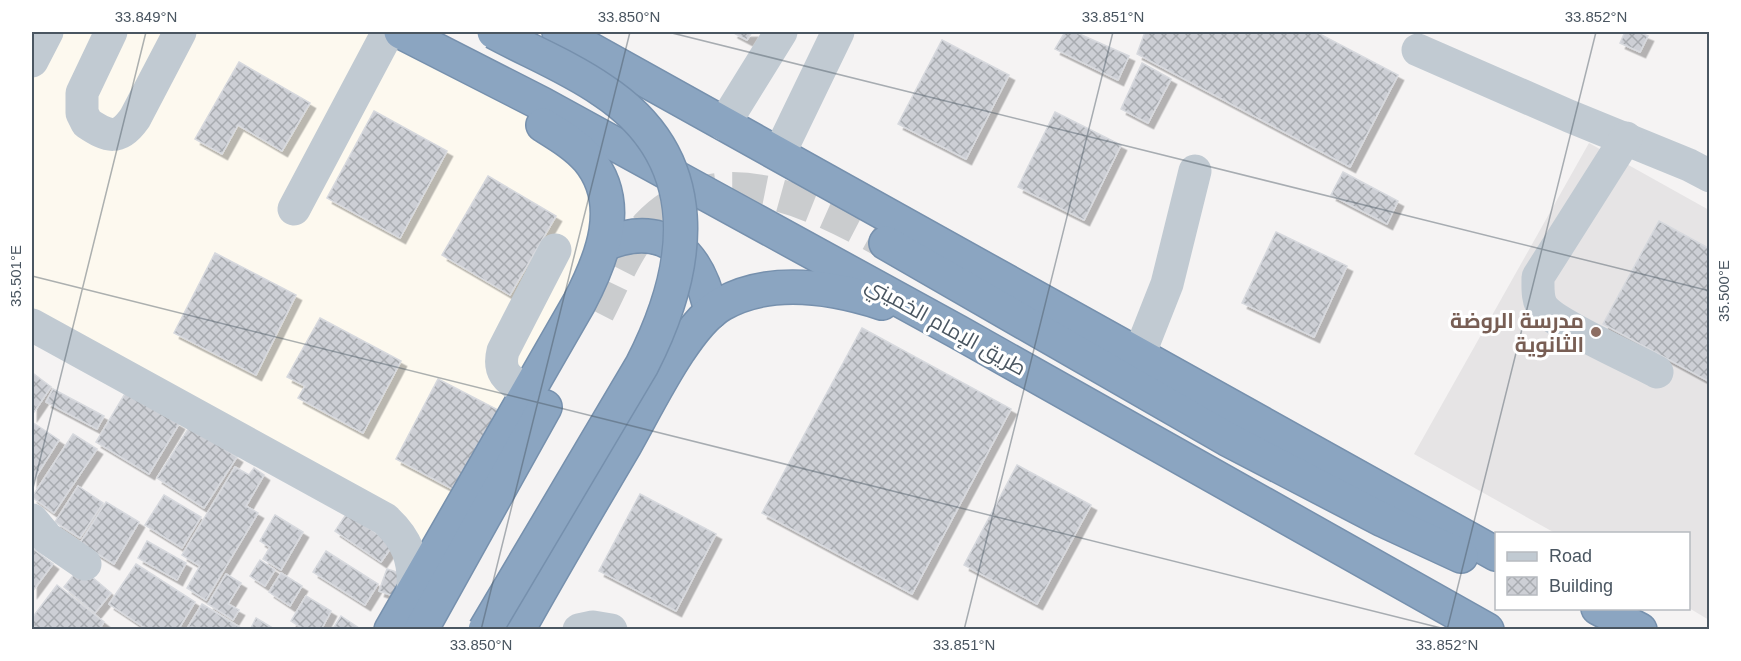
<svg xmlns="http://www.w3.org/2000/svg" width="1741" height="661" viewBox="0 0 1741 661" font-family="Helvetica,Cairo,sans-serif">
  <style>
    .commercial { fill: #fdf9ef }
    .education { fill: #e6e4e5 }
    .building { fill: url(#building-cross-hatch); stroke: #d7d9de; stroke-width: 1.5; filter: url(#shadow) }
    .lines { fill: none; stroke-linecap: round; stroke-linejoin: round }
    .highway-tunnel { stroke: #caccce; stroke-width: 33; stroke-dasharray: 33 16; stroke-linecap: butt }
    .highway-casing { stroke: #7690ad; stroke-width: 36 }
    .minor { stroke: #c1cad2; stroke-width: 33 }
    .highway { stroke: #8ba5c1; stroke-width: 33 }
    .highway-bridge-casing { stroke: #7690ad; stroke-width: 36; stroke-linecap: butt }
    .highway-bridge { stroke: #8ba5c1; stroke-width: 33 }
    .ticks { fill: none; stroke: #4a5661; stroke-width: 1.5; stroke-opacity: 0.45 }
    .education-dot { fill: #8d6e63; stroke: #fff; stroke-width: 2 }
    .labels { text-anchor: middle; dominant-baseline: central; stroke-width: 6; stroke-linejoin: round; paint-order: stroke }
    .education-label { font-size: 21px; font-weight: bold; fill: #785e54; stroke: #fff; text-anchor: end }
    .street-label { font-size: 21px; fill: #4a5661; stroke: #fff }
    .neatline { fill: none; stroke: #4a5661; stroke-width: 2 }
    .ticks-label { font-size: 15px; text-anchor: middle; fill: #4a5661 }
  </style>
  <defs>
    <pattern id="building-cross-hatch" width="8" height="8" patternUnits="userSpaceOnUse" patternTransform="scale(1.5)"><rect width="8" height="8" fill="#cdcfd5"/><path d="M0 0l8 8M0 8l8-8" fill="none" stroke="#a8abb0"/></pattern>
    <filter id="shadow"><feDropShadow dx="5.5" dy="5.5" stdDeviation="0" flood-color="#0004"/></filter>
  </defs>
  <rect width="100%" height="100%" fill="#f5f3f3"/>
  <polygon class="commercial" points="32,32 401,32 566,140 607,212 413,590 406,543 32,325"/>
  <polygon class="education" points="1589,143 1709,210 1709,620 1689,608 1688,534 1555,533 1414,454"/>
  <g class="building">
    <polygon points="732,32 752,32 747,40"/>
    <polygon points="1065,32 1075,32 1129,56 1118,80 1055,49"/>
    <polygon points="1145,32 1316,32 1398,75 1350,167 1137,54"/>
    <polygon points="1625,32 1638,32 1648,36 1640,52 1620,43"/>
    <polygon points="942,40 1009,75 966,159 898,124"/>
    <polygon points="239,62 310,103 282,151 238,125 222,154 195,139"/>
    <polygon points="1142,63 1171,79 1148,123 1121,109"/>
    <polygon points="374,111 447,151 400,238 327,198"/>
    <polygon points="1055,112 1121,145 1084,220 1018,187"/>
    <polygon points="1343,172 1398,201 1387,224 1331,195"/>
    <polygon points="488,176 556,216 510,295 442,255"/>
    <polygon points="1659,221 1710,249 1710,382 1603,324"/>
    <polygon points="1276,232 1347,266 1314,337 1242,303"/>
    <polygon points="215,253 296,295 256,375 174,333"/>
    <polygon points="320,318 401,361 363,433 298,398 305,386 287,377"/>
    <polygon points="862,328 1011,409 912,594 762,513"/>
    <polygon points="34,374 51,387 32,415 32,378"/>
    <polygon points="438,379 500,411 458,492 396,459"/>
    <polygon points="53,389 104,416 97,429 46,402"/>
    <polygon points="126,392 179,424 149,474 96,442"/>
    <polygon points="32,422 59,440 32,483"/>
    <polygon points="190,426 237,457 204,508 157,478"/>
    <polygon points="73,434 97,449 54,513 32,497"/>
    <polygon points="1017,465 1091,505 1037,604 964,565"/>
    <polygon points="235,467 249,475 254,468 264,475 246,506 258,513 206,600 187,588 200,566 182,555"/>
    <polygon points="78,486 103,503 80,538 55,522"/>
    <polygon points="640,494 716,534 676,611 599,571"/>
    <polygon points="164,495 201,517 182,548 145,525"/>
    <polygon points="106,502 139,522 114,564 80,543"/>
    <polygon points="347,513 393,545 381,562 335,531"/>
    <polygon points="275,515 303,532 281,570 263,559 270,547 260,541"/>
    <polygon points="147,541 186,563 177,580 138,558"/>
    <polygon points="32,548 53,564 32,592"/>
    <polygon points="326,551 378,584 365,605 313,572"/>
    <polygon points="260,560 275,570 265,586 250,576"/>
    <polygon points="136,564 195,602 178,630 148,630 109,604"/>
    <polygon points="80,567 111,593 95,613 64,587"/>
    <polygon points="387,569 403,574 394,596 379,591"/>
    <polygon points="281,573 302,586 290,606 269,592"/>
    <polygon points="226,574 241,583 228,604 239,610 233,620 208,604"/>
    <polygon points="57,585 104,622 99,630 38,630 32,624 32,618"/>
    <polygon points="306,596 331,611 321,630 305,630 291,621"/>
    <polygon points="202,604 241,628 240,630 188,627"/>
    <polygon points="341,616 362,630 332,630"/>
    <polygon points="256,618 276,630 250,630"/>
  </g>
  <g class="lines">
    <path class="highway-tunnel" d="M598,313C612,286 626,250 647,226C716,152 815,204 886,243"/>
    <defs>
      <g id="highway">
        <polyline points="401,32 542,104 958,332 1487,630"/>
        <polyline points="559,32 1496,554"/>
        <polyline points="886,243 1227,439 1383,520 1461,556"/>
        <path d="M605,244C666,219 699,254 711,312"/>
        <polyline points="1598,608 1640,630"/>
        <path d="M391,630L579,303C602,259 625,203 588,159C576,145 559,135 543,125"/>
        <polyline points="421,630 545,407"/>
        <path d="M518,630C553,567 589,506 625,445C647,407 685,325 722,304C770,277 832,287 882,303"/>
      </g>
    </defs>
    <use href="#highway" class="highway-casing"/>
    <g class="minor">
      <path d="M111,32L82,93V113L87,123C108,137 119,141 135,118L180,32"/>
      <polyline points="1418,50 1569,116 1689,165 1710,176"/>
      <polyline points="32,61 47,32"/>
      <polyline points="724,124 781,32"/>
      <path d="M1626,138L1538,277C1538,287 1537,300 1543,308C1556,325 1635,360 1657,372"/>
      <polyline points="779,154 838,32"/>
      <polyline points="294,209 388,32"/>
      <path d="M32,325L385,519C407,539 415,560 413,590"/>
      <polyline points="1139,355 1167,284 1195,171"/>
      <path d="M528,392C510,380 497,375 503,351L555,250"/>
      <polyline points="32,520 47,538 85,564"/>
      <polyline points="579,630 593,627 611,630"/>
    </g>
    <use href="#highway" class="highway"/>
    <defs>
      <path id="highway-bridge" d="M485,630L642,365C692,267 707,159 602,90C569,67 529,51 494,32"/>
    </defs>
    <use href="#highway-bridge" class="highway-bridge-casing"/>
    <use href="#highway-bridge" class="highway-bridge"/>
  </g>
  <path class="ticks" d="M668,32L1710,291M32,276L1449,630M32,492L146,32M481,630L630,32M964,630L1113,32M1447,630L1596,32"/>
  <circle class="education-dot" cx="1596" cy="332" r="6"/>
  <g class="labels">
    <g class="education-label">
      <text x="1584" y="320">مدرسة الروضة<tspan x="1584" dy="24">الثانوية</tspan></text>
    </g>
    <g class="street-label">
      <text transform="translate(946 326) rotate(29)">طريق الإمام الخميني</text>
    </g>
  </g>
  <rect width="1741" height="661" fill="none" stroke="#ffffff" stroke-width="66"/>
  <rect x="1495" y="532" width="195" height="78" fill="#ffffff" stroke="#b7bbc0" stroke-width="1.5"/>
  <rect x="1507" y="552" width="30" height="9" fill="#c1cad2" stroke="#b7bbc0" stroke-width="1.5"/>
  <text x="1549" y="562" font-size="18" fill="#4a5661">Road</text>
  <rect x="1507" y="577" width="30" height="18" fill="url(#building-cross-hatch)" stroke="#b7bbc0" stroke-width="1.5"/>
  <text x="1549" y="592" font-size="18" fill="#4a5661">Building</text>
  <rect x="33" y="33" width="1675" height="595" class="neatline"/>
  <g class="ticks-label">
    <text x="146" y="22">33.849°N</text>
    <text x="629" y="22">33.850°N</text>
    <text x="1113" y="22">33.851°N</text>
    <text x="1596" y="22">33.852°N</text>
    <text transform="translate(16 276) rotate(-90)" y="5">35.501°E</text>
    <text transform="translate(1724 291) rotate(-90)" y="5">35.500°E</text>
    <text x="481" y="650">33.850°N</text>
    <text x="964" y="650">33.851°N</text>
    <text x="1447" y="650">33.852°N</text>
  </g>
</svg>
